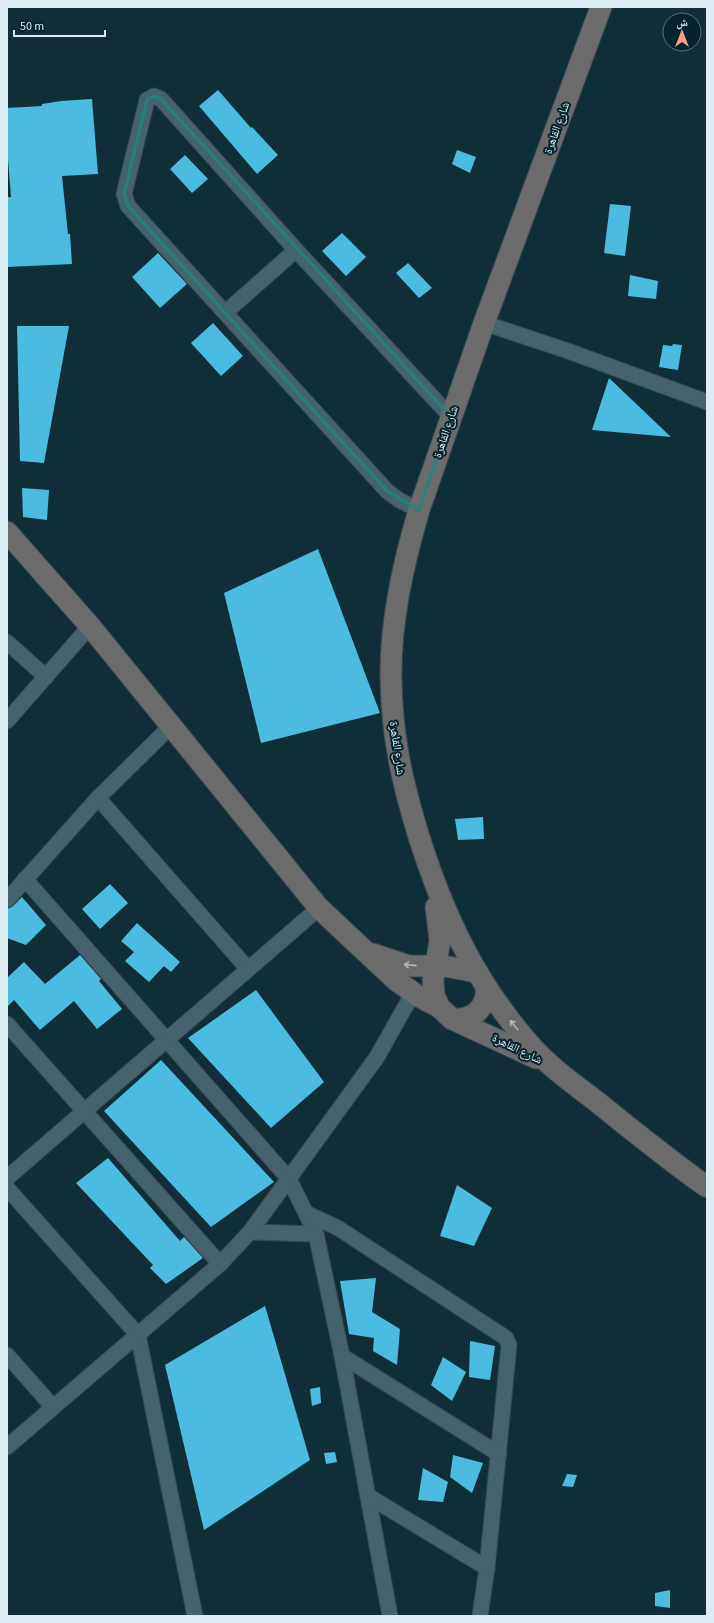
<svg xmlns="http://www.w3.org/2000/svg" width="714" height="1623" viewBox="0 0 714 1623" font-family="'Source Sans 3','Noto Naskh Arabic',sans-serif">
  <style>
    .building { fill: #4bbcdf }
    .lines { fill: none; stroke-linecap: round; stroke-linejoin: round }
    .minor-casing { stroke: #354951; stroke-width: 17 }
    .secondary-casing { stroke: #354951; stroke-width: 23 }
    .minor { stroke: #44636d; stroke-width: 15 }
    .secondary { stroke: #6c6b6b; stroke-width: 21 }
    .oneway { stroke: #afb8bc }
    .marked { fill: none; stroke: #23827b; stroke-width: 3; stroke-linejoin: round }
    .labels { text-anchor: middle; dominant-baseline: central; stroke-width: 4; stroke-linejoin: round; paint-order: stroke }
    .street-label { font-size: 12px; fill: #dbecf2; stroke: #05242d }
  </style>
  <rect width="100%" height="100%" fill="#102e37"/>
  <g class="building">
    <polygon points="218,90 251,128 252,127 278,155 257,174 199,106"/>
    <polygon points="92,99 98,174 62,176 68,234 70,234 72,264 7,267 7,197 11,197 7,147 7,108 42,106 42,104 61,101"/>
    <polygon points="457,150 476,157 470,173 452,164"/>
    <polygon points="185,155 208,179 192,193 170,169"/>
    <polygon points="610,204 631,206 625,256 604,253"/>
    <polygon points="342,233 366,257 346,276 322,251"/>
    <polygon points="158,253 187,284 160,308 132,277"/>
    <polygon points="408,263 432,288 419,298 396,273"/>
    <polygon points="630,275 658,281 656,299 628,296"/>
    <polygon points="213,323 243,356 221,376 191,343"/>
    <polygon points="17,326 69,326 44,463 20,461"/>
    <polygon points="673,344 682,345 678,370 659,367 663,345 672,346"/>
    <polygon points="609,378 671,437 592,430"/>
    <polygon points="22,488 49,490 47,520 23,517"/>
    <polygon points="318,549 380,713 261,743 224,593"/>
    <polygon points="483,817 484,839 458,840 455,819"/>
    <polygon points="110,884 128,903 100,929 82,909"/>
    <polygon points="22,897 46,925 26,945 7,938 7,909 13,906"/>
    <polygon points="137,923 180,962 171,972 164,966 149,982 125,961 134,952 121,941"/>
    <polygon points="80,955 101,979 99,981 122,1009 97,1029 74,1001 40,1030 14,1000 7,1007 7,978 24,962 45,984"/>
    <polygon points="256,990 324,1082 271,1128 188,1038"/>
    <polygon points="161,1060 274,1182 211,1227 104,1111"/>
    <polygon points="108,1158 180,1241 184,1237 203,1258 166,1284 150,1268 153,1265 76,1183"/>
    <polygon points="457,1185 492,1208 474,1246 440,1236"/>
    <polygon points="376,1278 372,1312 400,1329 397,1365 373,1351 374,1338 349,1334 340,1281"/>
    <polygon points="265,1306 310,1460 204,1530 165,1365"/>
    <polygon points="470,1341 495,1346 490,1380 469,1377"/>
    <polygon points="443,1357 466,1372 452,1401 431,1385"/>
    <polygon points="320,1387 321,1403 312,1406 310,1389"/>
    <polygon points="335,1452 337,1462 326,1464 324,1453"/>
    <polygon points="453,1455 483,1463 472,1493 450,1477"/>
    <polygon points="423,1468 448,1482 443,1502 418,1500"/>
    <polygon points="567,1474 577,1475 573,1487 562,1486"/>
    <polygon points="670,1590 670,1608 655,1606 655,1593"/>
  </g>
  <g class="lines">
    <defs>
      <g id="minor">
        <polyline points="226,312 296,250"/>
        <polyline points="484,323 568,351 707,402"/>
        <polyline points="419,510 399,500 387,491 128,206 124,194 147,100 154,96 161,99 296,250 451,417"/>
        <polyline points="7,642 46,677"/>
        <polyline points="7,721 90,626"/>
        <polyline points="98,798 248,969"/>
        <polyline points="25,879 289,1179 316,1234 342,1356 390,1616"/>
        <polyline points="7,900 98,798 172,725"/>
        <polyline points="7,1024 220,1264"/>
        <polyline points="7,1178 319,908"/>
        <polyline points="7,1188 138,1335 195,1616"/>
        <polyline points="308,1214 338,1228 506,1338 509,1345 487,1568 480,1616"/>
        <polyline points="250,1232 316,1234"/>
        <polyline points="7,1355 53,1407"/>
        <polyline points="342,1356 499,1454"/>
        <polyline points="7,1447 220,1264 250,1232 377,1057 413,993"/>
        <polyline points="368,1496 487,1568"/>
      </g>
      <g id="secondary">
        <path d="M601,7L484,323L419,510C403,565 390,622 391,680C392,737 402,782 419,837C444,916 476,984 532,1047C551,1068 574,1084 596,1101C633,1131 669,1160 707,1187"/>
        <polyline points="7,532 90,626 319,908 397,981 418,996 439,1007"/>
        <polyline points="436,907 440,941 433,980 434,995 439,1007 452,1019 536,1058"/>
        <polyline points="373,954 409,966 444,966 476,972"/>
        <path d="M452,1019C472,1021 488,1008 486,987"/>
      </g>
    </defs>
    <use href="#minor" class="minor-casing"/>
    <use href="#secondary" class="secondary-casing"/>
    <use href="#minor" class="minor"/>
    <use href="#secondary" class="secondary"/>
  </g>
  <defs><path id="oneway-shaft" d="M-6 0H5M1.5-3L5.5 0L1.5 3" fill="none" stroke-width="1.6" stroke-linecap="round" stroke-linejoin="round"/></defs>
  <g class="oneway">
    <use href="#oneway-shaft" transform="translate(410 965) rotate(-174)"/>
    <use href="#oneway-shaft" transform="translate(514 1025) rotate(-129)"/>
  </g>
  <path class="marked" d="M154,96L161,99L451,417L419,510L387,491L128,206L124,194L147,100Z"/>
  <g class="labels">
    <g class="street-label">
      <text transform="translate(557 128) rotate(-70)">شارع القاهرة</text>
      <text transform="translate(446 432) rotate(-71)">شارع القاهرة</text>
      <text transform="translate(397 748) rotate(82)">شارع القاهرة</text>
      <text transform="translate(517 1049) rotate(26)">شارع القاهرة</text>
    </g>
  </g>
  <rect width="714" height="1623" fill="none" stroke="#dbecf2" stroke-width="16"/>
  <g transform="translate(682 32)"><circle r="19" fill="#05242d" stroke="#5b747c"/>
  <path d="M0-3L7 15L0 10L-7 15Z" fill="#f39f83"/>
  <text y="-6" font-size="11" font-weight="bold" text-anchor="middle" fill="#dbecf2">ش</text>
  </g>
  <path d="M14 30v6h91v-6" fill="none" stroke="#dbecf2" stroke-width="2"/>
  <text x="20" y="30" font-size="12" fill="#dbecf2" stroke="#05242d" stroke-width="3" paint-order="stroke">50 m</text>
</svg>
